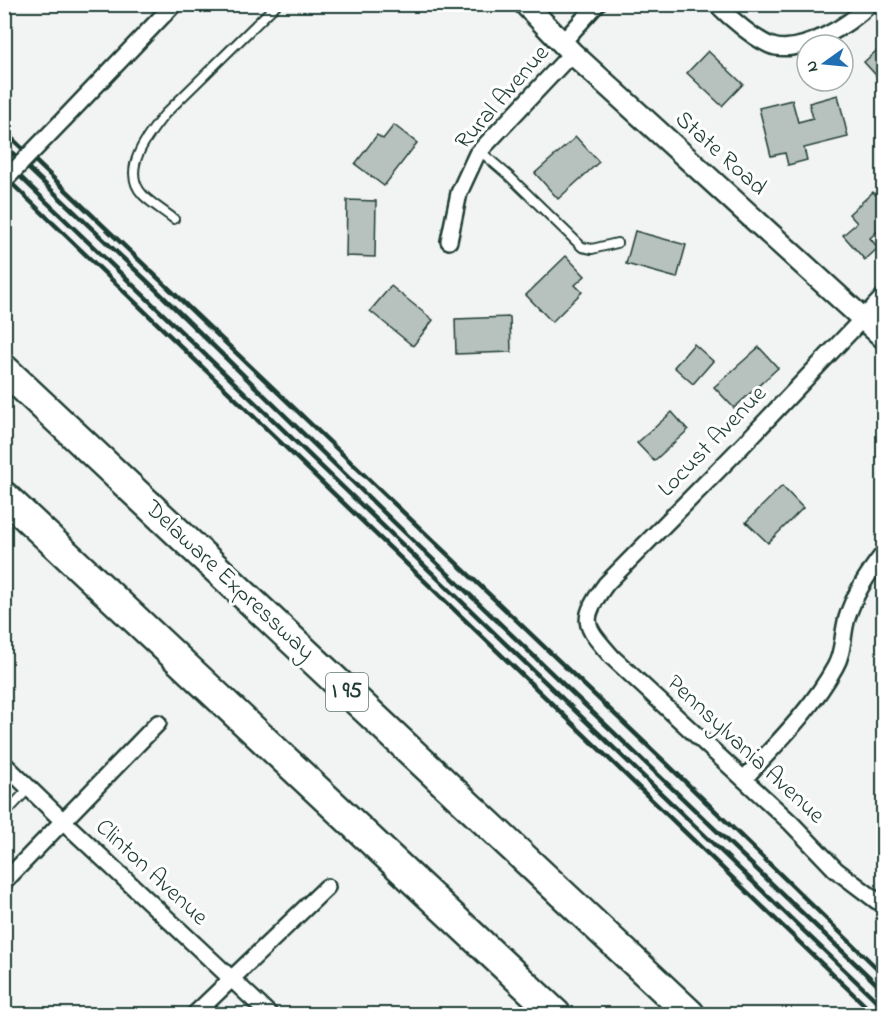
<svg xmlns="http://www.w3.org/2000/svg" width="888" height="1019" viewBox="0 0 888 1019" font-family="'Indie Flower',sans-serif">
  <style>
    .building { fill: #b7c1bd; stroke: #1f3d34; stroke-width: 1.5 }
    .lines { fill: none; stroke-linecap: round; stroke-linejoin: round }
    .service-casing { stroke: #1f3d34; stroke-width: 12 }
    .minor-casing { stroke: #1f3d34; stroke-width: 20 }
    .secondary-casing { stroke: #1f3d34; stroke-width: 26 }
    .motorway-casing { stroke: #1f3d34; stroke-width: 33 }
    .service { stroke: #fff; stroke-width: 8 }
    .minor { stroke: #fff; stroke-width: 15 }
    .secondary { stroke: #fff; stroke-width: 21 }
    .motorway { stroke: #fff; stroke-width: 28 }
    .rail { stroke: #1f3d34; stroke-width: 4.5 }
    .minor-bridge-casing { stroke: #1f3d34; stroke-width: 20; stroke-linecap: butt }
    .minor-bridge { stroke: #fff; stroke-width: 15 }
    .labels { text-anchor: middle; dominant-baseline: central; stroke-width: 6; stroke-linejoin: round; paint-order: stroke }
    .shield { fill: #fff; stroke: #627771; stroke-width: 1.5 }
    .shield-label { font-size: 22px; font-weight: bold; fill: #1f3d34 }
    .street-label { font-size: 24px; fill: #1f3d34; stroke: #fff }
  </style>
  <rect width="100%" height="100%" fill="#f2f3f3"/>
  <filter id="ink" filterUnits="userSpaceOnUse"><feTurbulence type="fractalNoise" baseFrequency=".0167" numOctaves="2"/><feDisplacementMap in="SourceGraphic" scale="12" xChannelSelector="R" yChannelSelector="G"/><feConvolveMatrix kernelMatrix="1 2 1 2 8 2 1 2 1" color-interpolation-filters="sRGB"/></filter>
  <g filter="url(#ink)">
    <g class="building">
      <polygon points="884,44 884,84 864,62"/>
      <polygon points="708,51 743,84 722,106 687,73"/>
      <polygon points="838,95 848,137 804,148 807,160 788,165 785,153 771,156 759,108 792,100 798,122 813,118 809,103"/>
      <polygon points="394,125 417,143 384,186 355,164 377,135 383,139"/>
      <polygon points="576,137 599,162 558,199 535,173"/>
      <polygon points="873,192 884,203 884,225 870,238 878,248 865,260 843,235 857,223 849,214"/>
      <polygon points="347,200 376,201 375,257 346,256"/>
      <polygon points="635,231 686,245 677,278 626,264"/>
      <polygon points="566,256 585,276 575,285 582,292 552,322 526,295"/>
      <polygon points="391,286 433,320 413,346 370,311"/>
      <polygon points="510,317 511,352 456,354 455,319"/>
      <polygon points="694,344 713,361 693,384 674,367"/>
      <polygon points="759,347 778,368 734,408 714,387"/>
      <polygon points="672,412 688,430 654,461 637,443"/>
      <polygon points="782,486 803,508 768,543 746,522"/>
    </g>
    <g class="lines">
      <defs>
        <g id="service">
          <polyline points="480,151 509,176 582,247 592,249 617,243"/>
          <path d="M174,219C164,211 152,204 143,195C119,170 149,134 165,114L277,4"/>
          <polyline points="4,815 29,788"/>
        </g>
        <g id="minor">
          <path d="M716,4C728,16 759,44 776,47C806,52 849,25 870,4"/>
          <polyline points="562,43 597,4"/>
          <polyline points="65,118 174,4"/>
          <polyline points="449,241 459,193 477,154 572,53"/>
          <path d="M884,296L745,443L606,584C579,621 584,625 612,657L791,823L836,870L877,901H884"/>
          <polyline points="4,764 63,821 269,1014"/>
          <path d="M744,779C776,744 812,709 835,667C844,652 842,634 847,618C854,595 869,572 884,553"/>
          <polyline points="4,882 158,723"/>
          <polyline points="195,1014 327,887"/>
        </g>
        <polyline id="secondary" points="525,4 572,53 884,338"/>
        <g id="motorway">
          <polyline points="4,369 690,1014"/>
          <polyline points="4,496 556,1014"/>
        </g>
      </defs>
      <use href="#service" class="service-casing"/>
      <use href="#minor" class="minor-casing"/>
      <use href="#secondary" class="secondary-casing"/>
      <use href="#motorway" class="motorway-casing"/>
      <use href="#service" class="service"/>
      <use href="#minor" class="minor"/>
      <use href="#secondary" class="secondary"/>
      <use href="#motorway" class="motorway"/>
      <g class="rail">
        <polyline points="4,131 667,764 884,975"/>
        <polyline points="4,145 147,281 399,527 884,991"/>
        <polyline points="4,161 884,1008"/>
        <polyline points="4,176 874,1014"/>
      </g>
      <defs>
        <polyline id="minor-bridge" points="4,181 65,118"/>
      </defs>
      <use href="#minor-bridge" class="minor-bridge-casing"/>
      <use href="#minor-bridge" class="minor-bridge"/>
    </g>
  </g>
  <g class="labels">
    <rect class="shield" x="326" y="673" width="42" height="38" rx="4.5"/>
    <g class="shield-label">
      <text x="347" y="692">I 95</text>
    </g>
    <g class="street-label">
      <text transform="translate(503 98) rotate(-49)">Rural Avenue</text>
      <text transform="translate(720 154) rotate(42)">State Road</text>
      <text transform="translate(713 442) rotate(-46)">Locust Avenue</text>
      <text transform="translate(229 581) rotate(43)">Delaware Expressway</text>
      <text transform="translate(745 750) rotate(43)">Pennsylvania Avenue</text>
      <text transform="translate(151 873) rotate(43)">Clinton Avenue</text>
    </g>
  </g>
  <rect width="888" height="1019" fill="none" stroke="#fff" stroke-width="24"/>
  <rect x="12" y="12" width="864" height="995" fill="none" stroke="#1f3d34" stroke-width="2" filter="url(#ink)"/>
  <g transform="translate(825 63) rotate(255)"><circle r="28" fill="#ffffff" stroke="#a5b1ae" stroke-width="1.5"/>
  <path d="M0-4.5L10 22L0 15L-10 22Z" fill="#1f6fb2"/>
  <text y="-9" font-size="16" font-weight="bold" text-anchor="middle" fill="#1f3d34">N</text>
  </g>
</svg>
